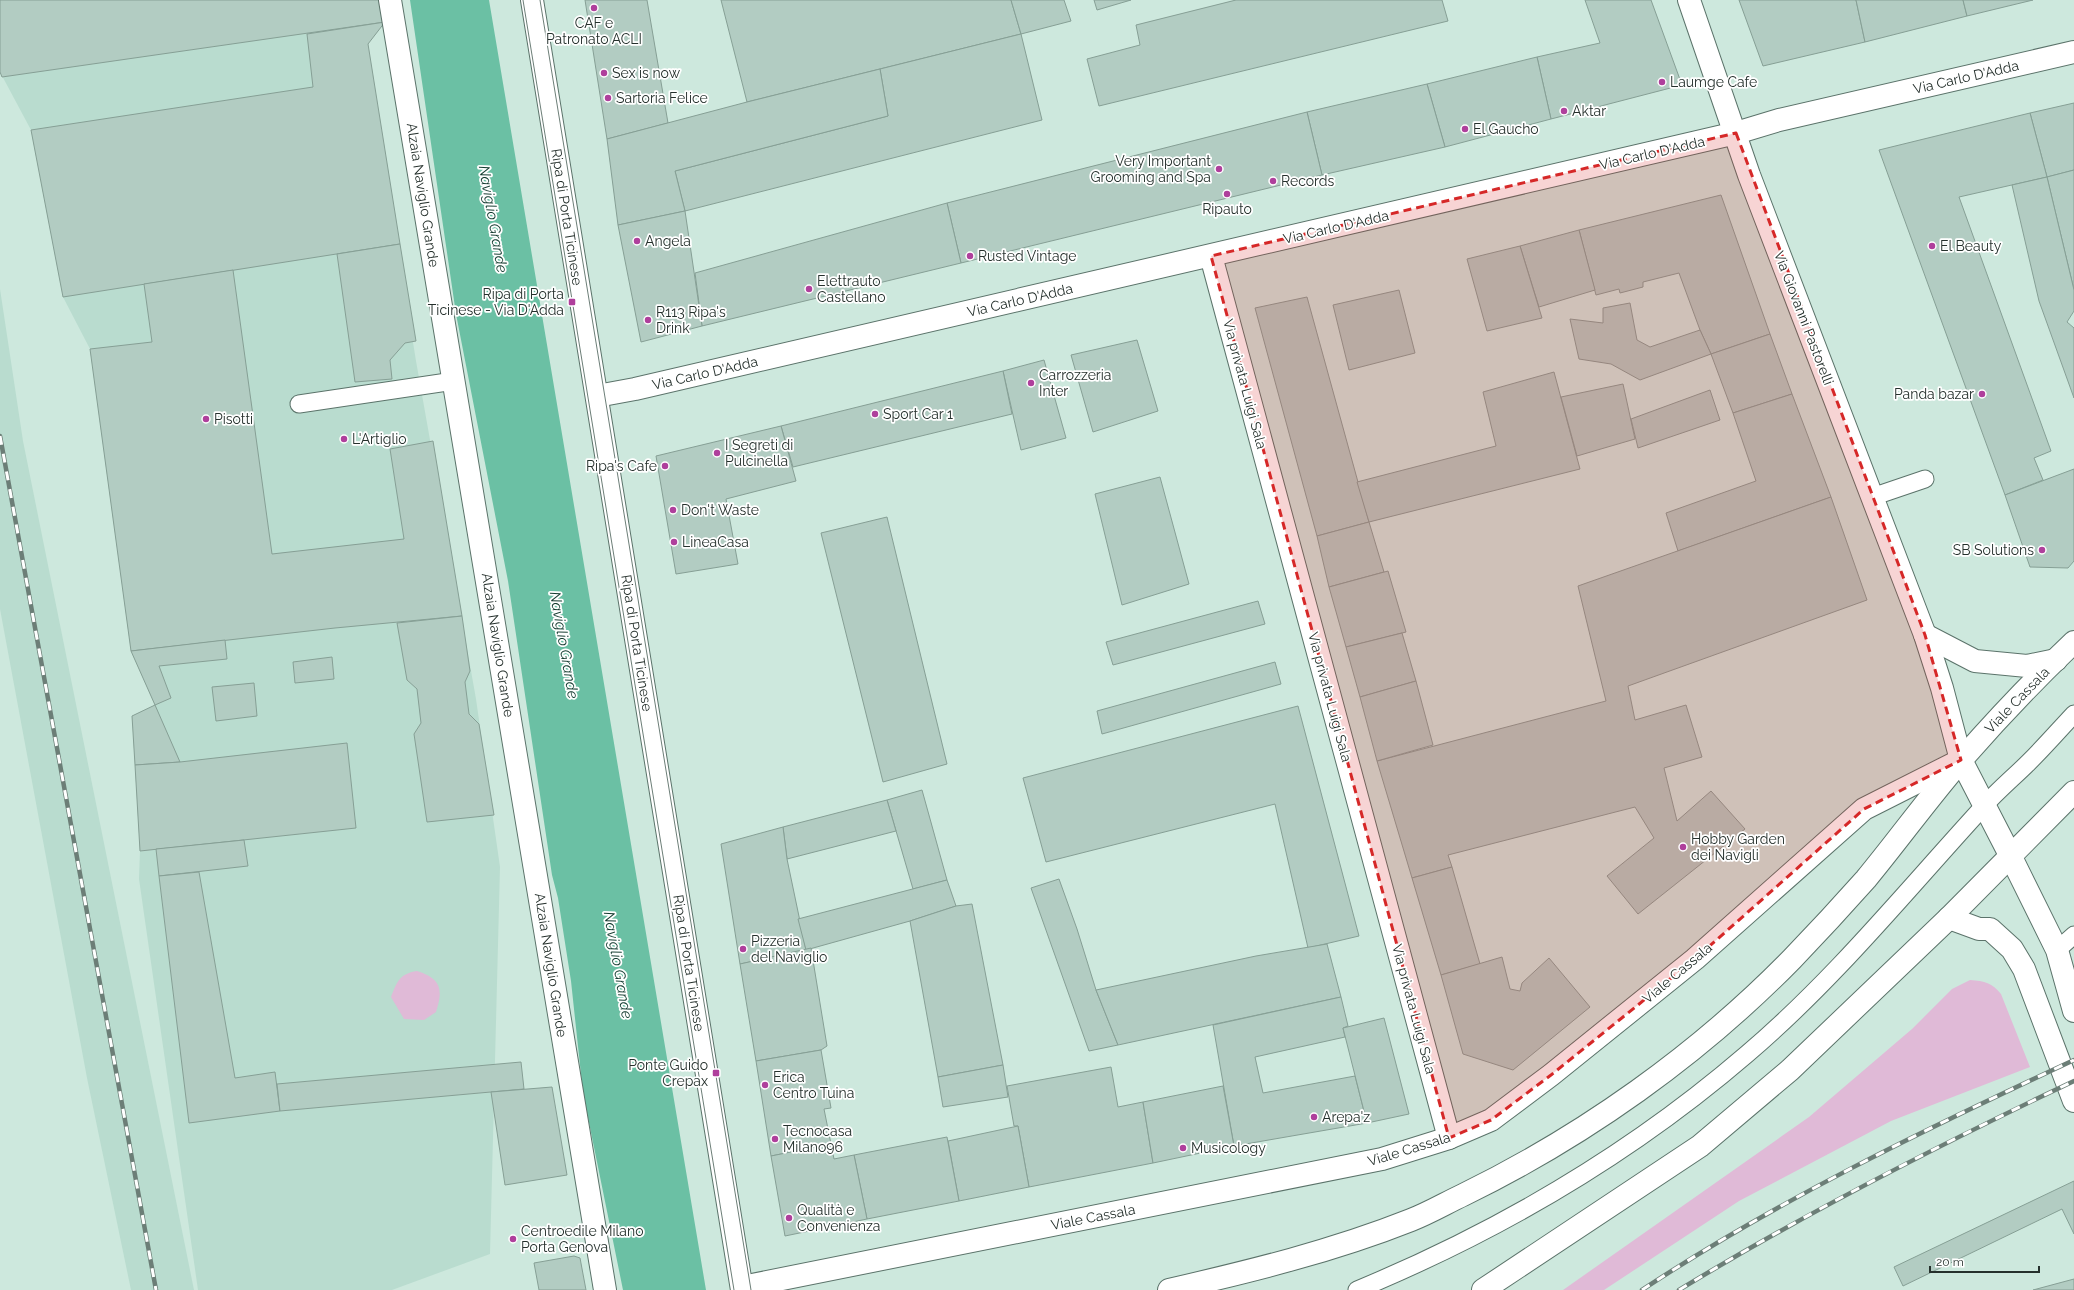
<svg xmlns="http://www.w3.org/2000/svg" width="2074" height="1290" viewBox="0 0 2074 1290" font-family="Raleway,sans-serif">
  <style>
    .built { fill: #b9dccf }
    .green { fill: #e0bad7 }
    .water { fill: #6bc0a4 }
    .building { fill: #b2ccc2; stroke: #869f95 }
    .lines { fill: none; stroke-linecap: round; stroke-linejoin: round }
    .service-casing { stroke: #5b736a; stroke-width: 19 }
    .minor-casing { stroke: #5b736a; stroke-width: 24 }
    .tertiary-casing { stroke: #5b736a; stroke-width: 24 }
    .primary-casing { stroke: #5b736a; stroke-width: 24 }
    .service { stroke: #fff; stroke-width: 17 }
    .minor { stroke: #fff; stroke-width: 22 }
    .tertiary { stroke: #fff; stroke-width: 22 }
    .primary { stroke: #fff; stroke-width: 22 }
    .tram { stroke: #6c7e77; stroke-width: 1 }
    .rail-casing { stroke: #6c7e77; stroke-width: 4.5 }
    .rail { stroke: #fff; stroke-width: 3; stroke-dasharray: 9; stroke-linecap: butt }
    .marked { fill: #d62828; fill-opacity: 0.2; stroke: #d62828; stroke-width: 3; stroke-dasharray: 8 5; stroke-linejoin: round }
    .poi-dot { fill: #af3f9c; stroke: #fff; stroke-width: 1.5 }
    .labels { text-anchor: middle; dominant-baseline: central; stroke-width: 3.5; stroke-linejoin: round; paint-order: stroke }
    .poi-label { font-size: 14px; fill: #25302c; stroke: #fff; text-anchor: start }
    .street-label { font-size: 14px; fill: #25302c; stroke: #fff }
    .water-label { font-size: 15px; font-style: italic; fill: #133b2f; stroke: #fff }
  </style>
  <rect width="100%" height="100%" fill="#cde8dd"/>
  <g class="built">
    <polygon points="0,0 358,0 416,361 476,699 500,867 490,1254 392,1290 198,1290 139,879 140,851 132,716 155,705 131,651 90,349 63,297 31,130 0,72"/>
    <polygon points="0,289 23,441 194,1290 131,1290 87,1078 0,609"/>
  </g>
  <g class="green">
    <path d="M417,971C442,979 443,990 436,1012L424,1020L404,1019L391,997C397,982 399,974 417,971Z"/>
    <path d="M1970,980C1985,981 1992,983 2001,994L2030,1067L1891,1121L1739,1201L1604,1290H1563L1809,1117L1912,1029L1952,989Z"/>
  </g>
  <polygon class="water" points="410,0 489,0 706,1290 623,1290 583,1093 571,981 558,898 552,875 508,581 456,314"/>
  <g class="building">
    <polygon points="0,0 382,0 385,22 2,77 0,72"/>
    <polygon points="585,0 647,0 668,123 607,139"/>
    <polygon points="721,0 1011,0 1021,34 747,102"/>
    <polygon points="1011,0 1064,0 1071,21 1021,34"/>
    <polygon points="1094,0 1131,0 1097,10"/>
    <polygon points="1236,0 1442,0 1448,21 1099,106 1087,59 1140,45 1136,25"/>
    <polygon points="1585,0 1651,0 1682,85 1551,119 1537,57 1600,43"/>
    <polygon points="1739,0 1856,0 1865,42 1763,66"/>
    <polygon points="1856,0 1963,0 1967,16 1865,42"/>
    <polygon points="1963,0 2033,0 1967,16"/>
    <polygon points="385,22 368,44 400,244 63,297 31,130 313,87 307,34"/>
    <polygon points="1021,34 1042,120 685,211 675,171 888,116 880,69"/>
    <polygon points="1537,57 1551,119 1445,147 1427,84"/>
    <polygon points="880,69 888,116 675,171 685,211 618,225 607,139 747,102"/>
    <polygon points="1427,84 1445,147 1322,175 1307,112"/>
    <polygon points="2074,103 2074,170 2047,177 2030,113"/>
    <polygon points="1307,112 1322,175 961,263 947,203"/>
    <polygon points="2030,113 2047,177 1959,197 2051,451 2034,458 2043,480 2005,495 1879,150"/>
    <polygon points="2074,170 2074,290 2047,177"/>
    <polygon points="2047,177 2074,290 2074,311 2067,322 2074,328 2074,398 2039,301 2012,185"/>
    <polygon points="1721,195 1770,334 1711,354 1700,330 1679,273 1643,282 1643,287 1620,293 1619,289 1596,295 1579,230"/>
    <polygon points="947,203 961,263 702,326 695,273"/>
    <polygon points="685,211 702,326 641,342 618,225"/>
    <polygon points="1579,230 1595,290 1539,307 1520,246"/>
    <polygon points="400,244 416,341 405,343 390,360 392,379 355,382 337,254"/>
    <polygon points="1520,246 1542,318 1487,331 1467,259"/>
    <polygon points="233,270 272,554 404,539 390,449 433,441 462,616 335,628 131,651 90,349 152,342 144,284"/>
    <polygon points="1399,290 1415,353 1349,370 1333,305"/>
    <polygon points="1307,297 1369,522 1317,536 1255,308"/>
    <polygon points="1630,303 1637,340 1650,347 1700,330 1711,354 1640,380 1611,364 1579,359 1570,319 1603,323 1603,308"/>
    <polygon points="1770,334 1792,394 1733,413 1711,354"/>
    <polygon points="1137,340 1158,411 1093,432 1071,355"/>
    <polygon points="1044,360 1066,438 1021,450 1003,371"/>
    <polygon points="1003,371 1012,414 793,467 781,426"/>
    <polygon points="1554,372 1580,469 1369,522 1357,482 1496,446 1483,392"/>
    <polygon points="1623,384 1635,439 1577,456 1561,397"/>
    <polygon points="1710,390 1720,420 1638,448 1631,419"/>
    <polygon points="1792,394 1831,497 1678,551 1666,513 1756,481 1733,413"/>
    <polygon points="781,426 796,481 726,499 738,564 676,574 656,456"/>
    <polygon points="2074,469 2074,561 2068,568 2030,567 2005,495"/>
    <polygon points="1160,477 1189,584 1122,605 1095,494"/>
    <polygon points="1831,497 1867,600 1628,686 1635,720 1686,705 1702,757 1664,768 1677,821 1711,791 1745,829 1638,914 1607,876 1654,838 1635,807 1448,855 1452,867 1412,878 1377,761 1606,701 1578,586"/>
    <polygon points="887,517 947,764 883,782 821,533"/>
    <polygon points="1369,522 1384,572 1329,587 1317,536"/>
    <polygon points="1388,571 1406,632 1346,647 1329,587"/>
    <polygon points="1258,601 1265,624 1113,665 1106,642"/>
    <polygon points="462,616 470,671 465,682 469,714 479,724 494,815 427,822 414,734 421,723 417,689 407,680 397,623"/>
    <polygon points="1402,633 1416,681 1360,697 1346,647"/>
    <polygon points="225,640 227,659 159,666 171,698 155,705 131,651"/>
    <polygon points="332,657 334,679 295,683 293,662"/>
    <polygon points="1275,662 1281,684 1102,734 1097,711"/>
    <polygon points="1416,681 1433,745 1377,761 1360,697"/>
    <polygon points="254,683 257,716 216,721 212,687"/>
    <polygon points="155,705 180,762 135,765 132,716"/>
    <polygon points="1298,706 1359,936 1308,948 1275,804 1046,862 1023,778"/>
    <polygon points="347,743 356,828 140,851 135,765 180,762"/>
    <polygon points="922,790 947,880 913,889 887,800"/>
    <polygon points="887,800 896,831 787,859 783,827"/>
    <polygon points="783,827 787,859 806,950 740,964 721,844"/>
    <polygon points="244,840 248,866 159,876 156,849"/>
    <polygon points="1452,867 1480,964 1441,975 1412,878"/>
    <polygon points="199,872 235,1078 275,1072 280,1111 189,1123 159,876"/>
    <polygon points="1059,879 1077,929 1096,990 1118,1045 1089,1051 1031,888"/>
    <polygon points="947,880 956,906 910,921 806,950 798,919"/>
    <polygon points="972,904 1003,1065 938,1077 910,921 956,906"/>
    <polygon points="1327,944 1341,997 1118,1045 1096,990 1256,956"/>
    <polygon points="811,948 827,1046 821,1050 756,1061 740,964"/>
    <polygon points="1502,957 1510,989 1520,991 1522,983 1549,958 1590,1007 1513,1070 1463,1054 1441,975"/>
    <polygon points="1341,997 1348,1026 1343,1028 1345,1037 1255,1057 1263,1093 1355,1076 1367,1123 1234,1146 1213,1025"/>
    <polygon points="1384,1018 1409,1114 1367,1123 1343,1028"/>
    <polygon points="821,1050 831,1108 824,1109 831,1144 771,1156 756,1061"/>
    <polygon points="521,1062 524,1089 280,1111 277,1084"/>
    <polygon points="1003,1065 1008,1097 943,1107 938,1077"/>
    <polygon points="1111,1067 1118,1107 1143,1102 1153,1163 1029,1187 1018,1126 1014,1126 1007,1086"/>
    <polygon points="1223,1086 1234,1146 1153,1163 1143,1102"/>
    <polygon points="552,1087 567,1175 505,1185 491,1092"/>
    <polygon points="1018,1126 1029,1187 959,1201 948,1141"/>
    <polygon points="947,1137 959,1201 867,1219 854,1155"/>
    <polygon points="831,1144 834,1159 854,1155 867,1219 785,1236 771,1156"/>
    <polygon points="2074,1181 2074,1234 2062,1209 1903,1286 1894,1267"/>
    <polygon points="574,1256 580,1258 586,1290 539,1290 534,1263"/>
    <polygon points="2074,1279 2074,1290 2033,1290"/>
  </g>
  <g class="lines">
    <defs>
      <g id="service">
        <polyline points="299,404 454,381"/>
        <polyline points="1872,497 1925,479"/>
        <polyline points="2057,950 2074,935"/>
        <path d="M1357,1290C1497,1232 1632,1153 1747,1054C1834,980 1906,891 1983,807C1997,791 2014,777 2029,762C2045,746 2059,730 2074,714"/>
      </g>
      <g id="minor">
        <polyline points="390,0 605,1290"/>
        <polyline points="1211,256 1449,1138"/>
        <polyline points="597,396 635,389 1736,133 1779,120 2074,52"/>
        <polyline points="1925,635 1975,661 2027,666 2056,660"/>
        <polyline points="2010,855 2057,950 2074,1011"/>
        <polyline points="1949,918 1979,929 1990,929 2012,949 2024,969 2074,1101"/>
        <polyline points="742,1287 1382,1159 1449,1138 1491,1120 1551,1075 1695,959 1864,809 1961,760 1942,688 1925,635 1749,175 1689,0"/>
      </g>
      <polyline id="tertiary" points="532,0 742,1290"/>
      <g id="primary">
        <polyline points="1961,760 2010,855"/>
        <path d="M1169,1290C1251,1271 1333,1251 1411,1220C1429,1213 1446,1203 1463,1195C1584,1136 1698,1055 1792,959C1817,933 1842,906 1866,879C1899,839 1929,797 1963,758C1998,718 2035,679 2074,642"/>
        <polyline points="1483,1290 1700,1146 1790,1070 1949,918 2074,792"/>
      </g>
    </defs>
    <use href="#service" class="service-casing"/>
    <use href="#minor" class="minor-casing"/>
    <use href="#tertiary" class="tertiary-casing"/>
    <use href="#primary" class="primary-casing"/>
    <use href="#service" class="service"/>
    <use href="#minor" class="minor"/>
    <use href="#tertiary" class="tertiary"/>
    <use href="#primary" class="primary"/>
    <g class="tram">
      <polyline points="523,0 734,1290"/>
      <polyline points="540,0 751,1290"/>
    </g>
    <defs>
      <g id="rail">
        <polyline points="0,436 156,1290"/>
        <path d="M1642,1290C1778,1200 1926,1129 2074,1060"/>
        <path d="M1679,1290C1807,1212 1939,1145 2074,1081"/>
      </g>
    </defs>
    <use href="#rail" class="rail-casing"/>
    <use href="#rail" class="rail"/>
  </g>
  <path class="marked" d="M1736,133L1925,635L1961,760L1864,809L1695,959L1551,1075L1491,1120L1449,1138L1211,256Z"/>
  <g class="poi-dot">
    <circle cx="594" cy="8" r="4"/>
    <circle cx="604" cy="73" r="4"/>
    <circle cx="1662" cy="82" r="4"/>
    <circle cx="608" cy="98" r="4"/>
    <circle cx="1564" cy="111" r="4"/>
    <circle cx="1465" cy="129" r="4"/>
    <circle cx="1219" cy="169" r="4"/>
    <circle cx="1273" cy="181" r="4"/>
    <circle cx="1227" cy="194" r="4"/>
    <circle cx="637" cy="241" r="4"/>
    <circle cx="1932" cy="246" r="4"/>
    <circle cx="970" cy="256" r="4"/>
    <circle cx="809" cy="289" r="4"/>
    <rect x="568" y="298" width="8" height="8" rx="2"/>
    <circle cx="648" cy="320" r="4"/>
    <circle cx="1031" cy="383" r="4"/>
    <circle cx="1982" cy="394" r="4"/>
    <circle cx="875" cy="414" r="4"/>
    <circle cx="206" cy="419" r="4"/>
    <circle cx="344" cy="439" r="4"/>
    <circle cx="717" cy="453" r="4"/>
    <circle cx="665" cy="466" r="4"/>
    <circle cx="673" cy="510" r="4"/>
    <circle cx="674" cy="542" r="4"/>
    <circle cx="2042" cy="550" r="4"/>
    <circle cx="1683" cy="847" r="4"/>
    <circle cx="743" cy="949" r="4"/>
    <rect x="712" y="1069" width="8" height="8" rx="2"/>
    <circle cx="765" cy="1085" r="4"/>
    <circle cx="1314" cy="1117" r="4"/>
    <circle cx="775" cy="1139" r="4"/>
    <circle cx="1183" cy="1148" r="4"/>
    <circle cx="789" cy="1218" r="4"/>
    <circle cx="513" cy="1239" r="4"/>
  </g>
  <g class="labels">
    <g class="poi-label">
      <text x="594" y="23" text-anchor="middle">CAF e<tspan x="594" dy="16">Patronato ACLI</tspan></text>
      <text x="612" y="73">Sex is now</text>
      <text x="1670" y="82">Laumge Cafe</text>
      <text x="616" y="98">Sartoria Felice</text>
      <text x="1572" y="111">Aktar</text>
      <text x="1473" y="129">El Gaucho</text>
      <text x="1211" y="161" text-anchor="end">Very Important<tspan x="1211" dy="16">Grooming and Spa</tspan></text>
      <text x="1281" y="181">Records</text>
      <text x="1227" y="209" text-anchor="middle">Ripauto</text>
      <text x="645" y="241">Angela</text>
      <text x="1940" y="246">El Beauty</text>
      <text x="978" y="256">Rusted Vintage</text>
      <text x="817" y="281">Elettrauto<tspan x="817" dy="16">Castellano</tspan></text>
      <text x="564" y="294" text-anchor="end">Ripa di Porta<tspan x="564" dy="16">Ticinese - Via D'Adda</tspan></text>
      <text x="656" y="312">R113 Ripa's<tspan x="656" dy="16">Drink</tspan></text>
      <text x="1039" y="375">Carrozzeria<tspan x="1039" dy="16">Inter</tspan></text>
      <text x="1974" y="394" text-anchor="end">Panda bazar</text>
      <text x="883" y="414">Sport Car 1</text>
      <text x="214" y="419">Pisotti</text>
      <text x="352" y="439">L'Artiglio</text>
      <text x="725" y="445">I Segreti di<tspan x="725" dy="16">Pulcinella</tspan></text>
      <text x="657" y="466" text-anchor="end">Ripa's Cafe</text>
      <text x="681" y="510">Don't Waste</text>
      <text x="682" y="542">LineaCasa</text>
      <text x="2034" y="550" text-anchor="end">SB Solutions</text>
      <text x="1691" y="839">Hobby Garden<tspan x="1691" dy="16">dei Navigli</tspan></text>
      <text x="751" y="941">Pizzeria<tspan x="751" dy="16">del Naviglio</tspan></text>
      <text x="708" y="1065" text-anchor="end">Ponte Guido<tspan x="708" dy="16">Crepax</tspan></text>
      <text x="773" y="1077">Erica<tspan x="773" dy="16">Centro Tuina</tspan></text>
      <text x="1322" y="1117">Arepa'z</text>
      <text x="783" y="1131">Tecnocasa<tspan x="783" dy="16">Milano96</tspan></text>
      <text x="1191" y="1148">Musicology</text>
      <text x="797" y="1210">Qualità e<tspan x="797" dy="16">Convenienza</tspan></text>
      <text x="521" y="1231">Centroedile Milano<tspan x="521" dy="16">Porta Genova</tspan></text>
    </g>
    <g class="street-label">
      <text transform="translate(1966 77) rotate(-13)">Via Carlo D'Adda</text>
      <text transform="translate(1652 153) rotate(-13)">Via Carlo D'Adda</text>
      <text transform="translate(423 195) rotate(81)">Alzaia Naviglio Grande</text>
      <text transform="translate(567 217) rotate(81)">Ripa di Porta Ticinese</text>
      <text transform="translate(1336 227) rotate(-13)">Via Carlo D'Adda</text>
      <text transform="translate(1020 300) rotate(-13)">Via Carlo D'Adda</text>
      <text transform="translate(1804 318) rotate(69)">Via Giovanni Pastorelli</text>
      <text transform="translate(705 373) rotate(-13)">Via Carlo D'Adda</text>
      <text transform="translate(1245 384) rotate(75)">Via privata Luigi Sala</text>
      <text transform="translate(637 643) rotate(81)">Ripa di Porta Ticinese</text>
      <text transform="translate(498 645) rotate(81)">Alzaia Naviglio Grande</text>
      <text transform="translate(1330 697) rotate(75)">Via privata Luigi Sala</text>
      <text transform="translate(2017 700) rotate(-46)">Viale Cassala</text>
      <text transform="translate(689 963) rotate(81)">Ripa di Porta Ticinese</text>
      <text transform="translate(551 965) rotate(81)">Alzaia Naviglio Grande</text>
      <text transform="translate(1677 973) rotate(-40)">Viale Cassala</text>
      <text transform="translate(1414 1009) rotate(75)">Via privata Luigi Sala</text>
      <text transform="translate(1409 1149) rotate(-17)">Viale Cassala</text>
      <text transform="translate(1093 1217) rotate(-11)">Viale Cassala</text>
    </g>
    <g class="water-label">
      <text transform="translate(493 219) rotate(80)">Naviglio Grande</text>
      <text transform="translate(564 645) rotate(80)">Naviglio Grande</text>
      <text transform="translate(618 965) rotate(80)">Naviglio Grande</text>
    </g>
  </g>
  <path d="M1930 1266v6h109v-6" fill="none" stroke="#25302c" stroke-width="2"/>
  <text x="1936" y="1266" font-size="12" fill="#25302c" stroke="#ffffff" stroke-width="3" paint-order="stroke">20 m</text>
</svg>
